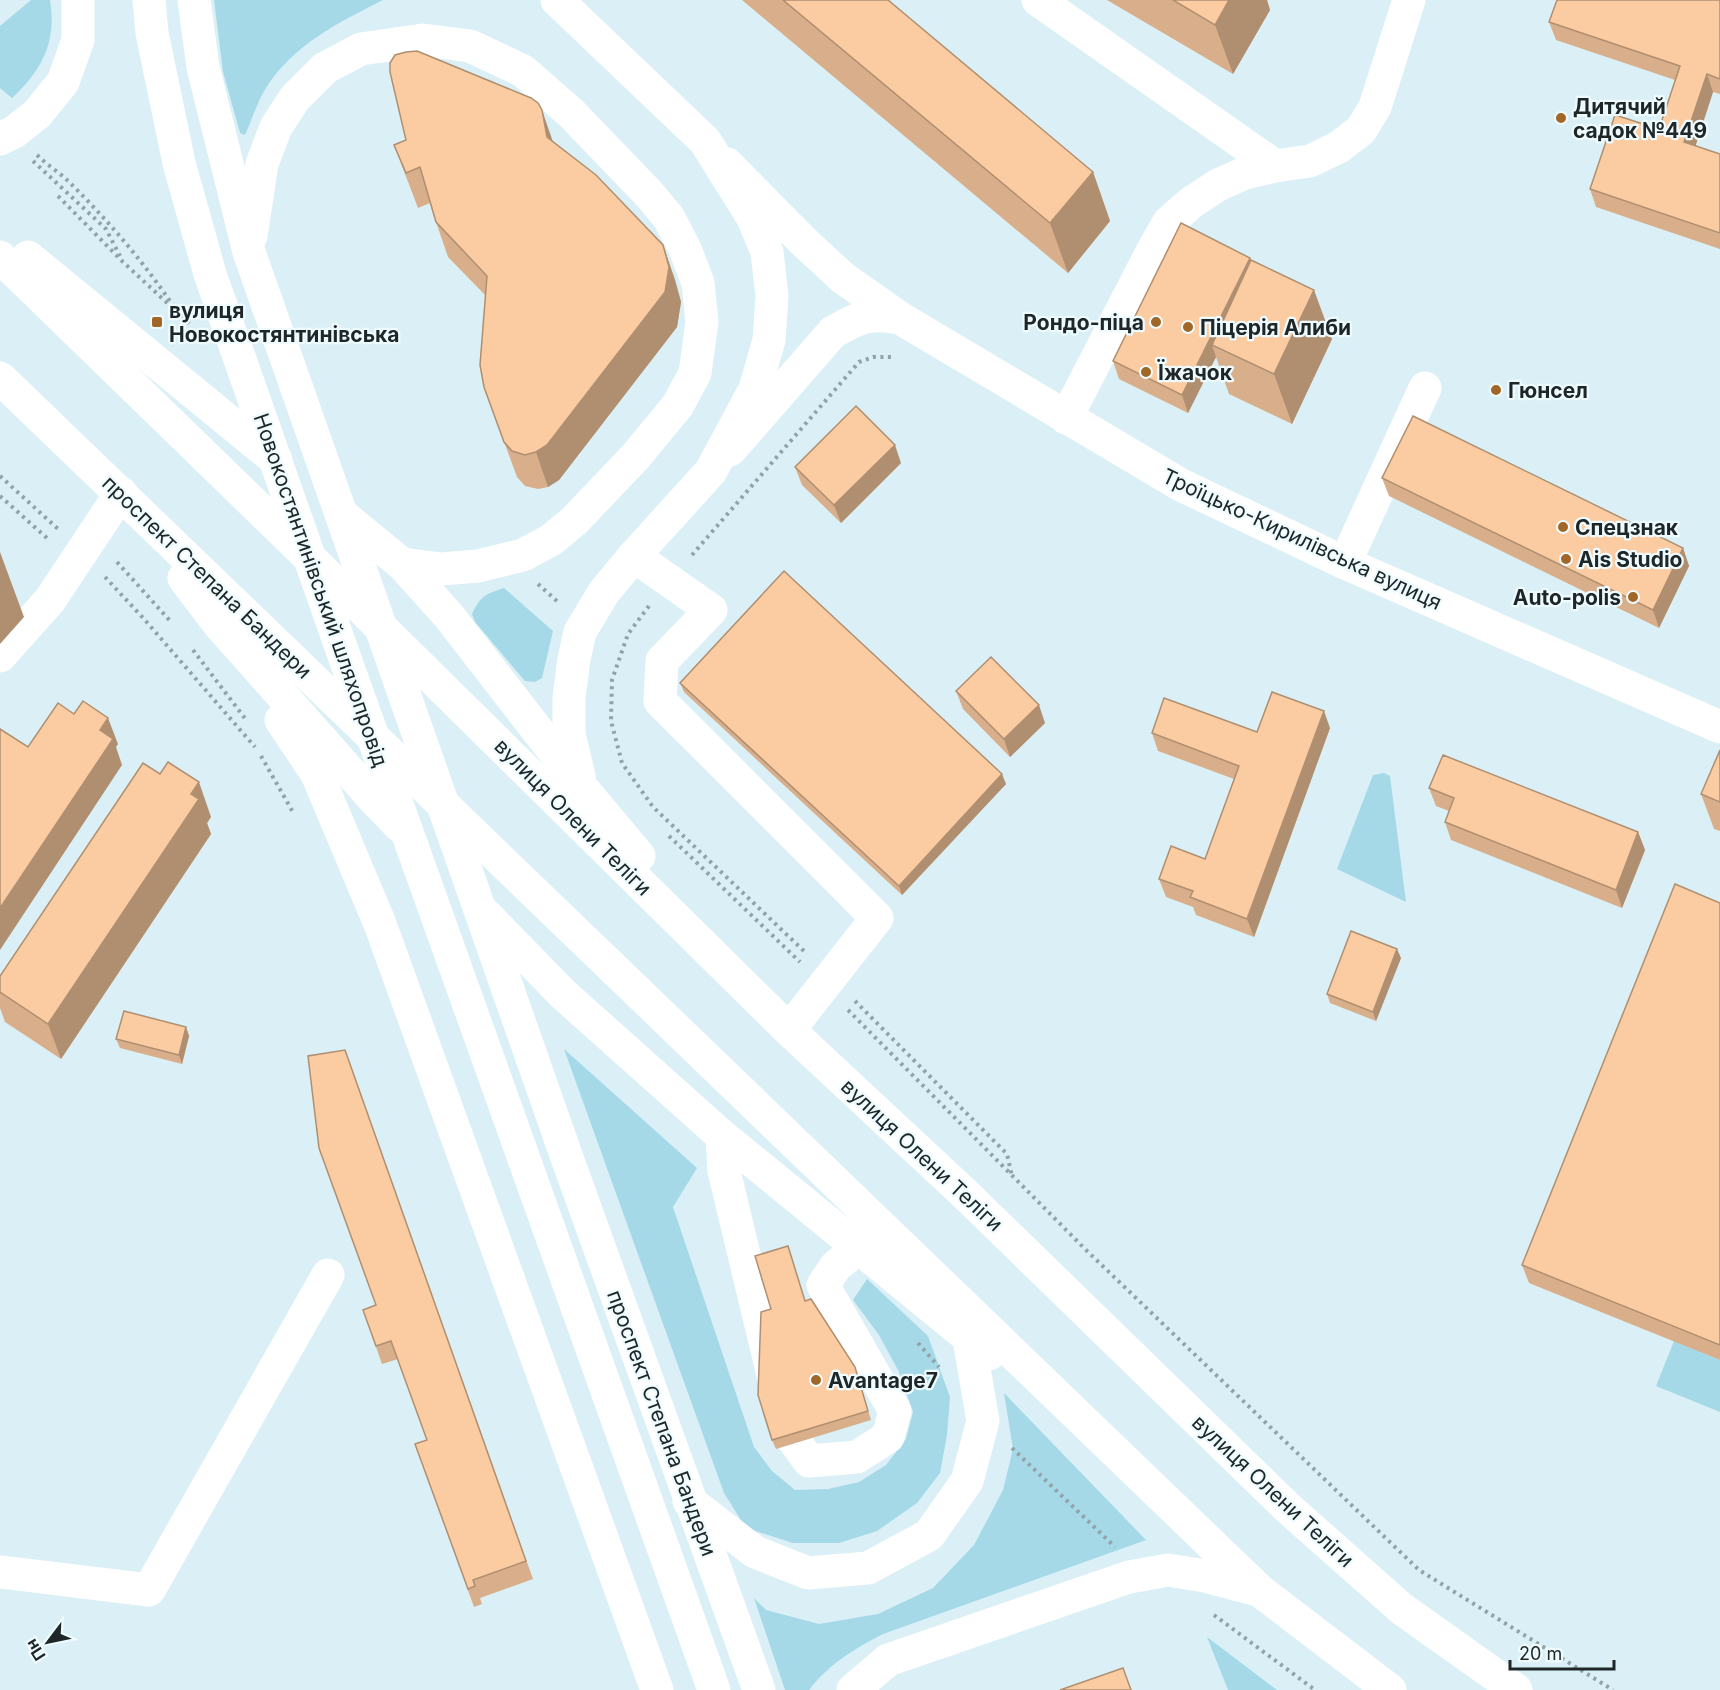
<svg xmlns="http://www.w3.org/2000/svg" width="1720" height="1690" viewBox="0 0 1720 1690" font-family="Inter,sans-serif">
  <style>
    .green { fill: #a5d9e8 }
    .lines { fill: none; stroke-linecap: round; stroke-linejoin: round }
    .path { stroke: #92a2a7; stroke-width: 4; stroke-dasharray: 3 4.5; stroke-linecap: butt }
    .minor { stroke: #fff; stroke-width: 33 }
    .major { stroke: #fff; stroke-width: 33 }
    .wall { fill: #d8af8a }
    .shaded-wall { fill: #b08f71 }
    .building { fill: #fbcca1; stroke: #b08f71; stroke-width: 1.5 }
    .poi-dot { fill: #a16727; stroke: #eefbff; stroke-width: 2 }
    .labels { text-anchor: middle; dominant-baseline: central; stroke-width: 4.5; stroke-linejoin: round; paint-order: stroke }
    .poi-label { font-size: 21px; font-weight: bold; fill: #1e2628; stroke: #eefbff; text-anchor: start }
    .street-label { font-size: 21px; fill: #1e2628; stroke: #eefbff }
  </style>
  <rect width="100%" height="100%" fill="#daf0f6"/>
  <g class="green">
    <path d="M31,0H50C57,42 42,70 12,98L0,88V26Z"/>
    <path d="M214,0H383C338,23 294,44 266,88C257,102 252,120 245,135L240,133L223,72Z"/>
    <path d="M504,588L553,631L542,678L535,682L525,681L475,622L472,614C480,596 486,594 504,588Z"/>
    <polygon points="1384,773 1390,776 1406,902 1337,869 1373,775"/>
    <polygon points="564,1049 697,1168 673,1207 754,1447 772,1471 795,1490 828,1489 859,1482 886,1465 906,1439 913,1412 899,1372 879,1335 853,1300 867,1279 928,1336 950,1397 947,1435 940,1473 917,1503 877,1531 839,1543 793,1543 746,1528 724,1493"/>
    <polygon points="1674,1341 1720,1360 1720,1412 1656,1386"/>
    <path d="M1004,1393L1146,1540L883,1634C854,1649 829,1664 809,1690H785L754,1598L766,1610L819,1624L878,1614L933,1588L974,1545L1003,1490L1013,1449Z"/>
    <polygon points="1207,1637 1277,1690 1228,1690"/>
  </g>
  <g class="lines">
    <g class="path">
      <path d="M37,155C46,164 57,171 66,179C106,218 143,261 174,307"/>
      <polyline points="33,161 106,229 120,256"/>
      <polyline points="58,196 123,262 191,325"/>
      <polyline points="0,476 58,529"/>
      <polyline points="0,496 49,540"/>
      <polyline points="692,555 859,362 873,357 895,357"/>
      <polyline points="117,562 172,623"/>
      <polyline points="105,577 144,619 255,747"/>
      <polyline points="538,584 559,603"/>
      <polyline points="649,606 628,634 612,680 611,721 622,763 653,807 806,953"/>
      <polyline points="193,650 247,721"/>
      <polyline points="261,756 294,814"/>
      <polyline points="669,836 800,962"/>
      <polyline points="855,1001 1007,1154 1012,1176"/>
      <polyline points="848,1010 1085,1249 1419,1570 1613,1690"/>
      <polyline points="918,1343 939,1367"/>
      <polyline points="1012,1448 1115,1547"/>
      <polyline points="1214,1615 1315,1690"/>
    </g>
    <g class="minor">
      <polyline points="1038,0 1275,166"/>
      <polyline points="727,164 803,241 843,278 900,318 1181,485 1345,563 1720,727"/>
      <polyline points="1066,418 1154,248 1169,222 1192,202 1218,185 1245,173 1275,166 1310,161 1339,147 1361,130 1375,107 1409,0"/>
      <path d="M730,450L833,332C860,317 869,312 900,318"/>
      <polyline points="634,556 711,610 662,661 660,701 877,918 789,1030"/>
      <polyline points="1345,563 1425,388"/>
      <polyline points="0,656 50,600 121,493"/>
      <polyline points="722,1136 724,1171 786,1429 809,1461 857,1457 888,1437 895,1411 823,1285 836,1266 858,1248"/>
      <polyline points="0,1572 149,1590 328,1275"/>
    </g>
    <g class="major">
      <polyline points="149,0 152,33 179,163 210,274 348,667 714,1690"/>
      <polyline points="194,0 203,67 249,252 566,1155 759,1690"/>
      <polyline points="557,0 705,141 753,218 767,252 772,296 769,340 755,389 711,471 634,556 604,592 580,632 574,659 569,698 569,734 579,776"/>
      <polyline points="0,139 14,132 37,114 63,82 78,40 78,0"/>
      <polyline points="251,236 262,164 276,127 295,98 325,68 361,49 423,40 470,46 523,71 571,113 649,194 669,218 685,249 698,283 702,322 695,373 678,405 636,456 575,520 551,540 523,555 478,566 441,569 402,564"/>
      <polyline points="0,257 348,595 789,1030 964,1193 1289,1509 1402,1609 1516,1690"/>
      <polyline points="28,257 276,460"/>
      <polyline points="0,378 1259,1590 1390,1690"/>
      <polyline points="341,514 402,564 448,615 583,789 639,856"/>
      <polyline points="184,578 218,623 373,798 400,826"/>
      <polyline points="281,720 317,774 380,924 657,1690"/>
      <polyline points="486,915 563,994 722,1136 989,1354"/>
      <polyline points="689,1501 755,1552 808,1573 868,1568 929,1535 967,1481 983,1421 969,1339"/>
      <polyline points="853,1690 888,1660 1129,1577 1168,1570 1205,1576 1258,1590"/>
    </g>
  </g>
  <g class="wall">
    <polygon points="742,0 888,0 1093,172 1110,221 1068,273"/>
    <polygon points="1107,0 1267,0 1270,10 1233,74"/>
    <polygon points="1720,0 1720,94 1713,92 1695,146 1720,154 1720,249 1596,207 1590,189 1659,129 1675,80 1556,40 1549,22"/>
    <polygon points="406,140 553,141 663,245 675,280 681,302 677,327 559,480 548,487 538,489 525,486 517,477 484,387 486,296 448,257 436,222 430,203 418,208 394,145"/>
    <polygon points="1250,258 1251,261 1332,339 1292,424 1229,394 1216,357 1188,413 1119,379 1113,361"/>
    <polygon points="901,463 841,523 802,485 795,467"/>
    <polygon points="1382,478 1683,548 1689,566 1659,628 1389,496"/>
    <polygon points="680,683 1006,784 902,895 684,692"/>
    <polygon points="956,691 1045,723 1010,757 963,709"/>
    <polygon points="1330,728 1254,937 1196,915 1193,907 1166,897 1159,879 1205,859 1234,779 1158,751 1152,733 1257,732"/>
    <polygon points="1720,750 1720,831 1714,829 1701,794"/>
    <polygon points="1429,788 1638,832 1645,850 1622,908 1451,840 1445,822 1449,811 1436,806"/>
    <polygon points="211,817 207,823 211,834 61,1059 5,1022 0,1008 0,976"/>
    <polygon points="1720,903 1720,1360 1529,1283 1522,1265"/>
    <polygon points="1401,958 1376,1021 1330,1003 1327,994"/>
    <polygon points="186,1027 189,1036 182,1064 120,1048 116,1039"/>
    <polygon points="345,1050 533,1579 480,1598 482,1604 474,1607 415,1444 427,1440 398,1359 382,1364 363,1310 376,1305"/>
    <polygon points="788,1246 805,1301 858,1376 871,1420 776,1449 772,1440 771,1309"/>
  </g>
  <g class="shaded-wall">
    <polygon points="1229,0 1267,0 1270,10 1233,74 1215,25"/>
    <polygon points="1707,74 1713,92 1691,160 1684,142"/>
    <polygon points="542,110 554,145 547,137"/>
    <polygon points="1093,172 1110,221 1068,273 1050,223"/>
    <polygon points="663,245 675,280 681,302 677,327 559,480 548,487 536,452"/>
    <polygon points="1250,258 1256,276 1212,345 1216,357 1188,413 1182,395"/>
    <polygon points="1314,290 1332,339 1292,424 1274,374"/>
    <polygon points="895,445 901,463 841,523 834,505"/>
    <polygon points="1683,548 1689,566 1659,628 1653,610"/>
    <polygon points="0,552 24,617 0,644"/>
    <polygon points="1039,705 1045,723 1010,757 1004,739"/>
    <polygon points="1324,711 1330,728 1254,937 1247,919"/>
    <polygon points="108,718 118,744 116,747 122,765 0,950 0,908 100,730"/>
    <polygon points="1002,774 1006,784 902,895 899,886"/>
    <polygon points="199,782 211,817 207,823 211,834 61,1059 48,1024"/>
    <polygon points="1638,832 1645,850 1622,908 1616,890"/>
    <polygon points="1397,949 1401,958 1376,1021 1373,1012"/>
    <polygon points="186,1027 189,1036 182,1064 179,1055"/>
  </g>
  <g class="building">
    <polygon points="783,0 888,0 1093,172 1050,223"/>
    <polygon points="1173,0 1229,0 1215,25"/>
    <polygon points="1557,0 1720,0 1720,79 1707,74 1684,142 1720,154 1720,233 1590,189 1615,115 1659,129 1680,66 1549,22"/>
    <polygon points="417,51 531,98 538,103 542,110 547,137 596,175 663,245 669,267 665,292 547,445 536,452 525,455 512,451 504,442 484,387 480,365 487,276 436,222 420,167 406,173 394,145 406,140 390,72 390,63 395,55 406,52"/>
    <polygon points="1181,223 1250,258 1182,395 1113,361"/>
    <polygon points="1251,260 1314,290 1274,374 1212,345"/>
    <polygon points="856,406 895,445 834,505 795,467"/>
    <polygon points="1413,416 1683,548 1653,610 1382,478"/>
    <polygon points="784,571 1002,774 899,886 680,683"/>
    <polygon points="991,657 1039,705 1004,739 956,691"/>
    <polygon points="1272,692 1324,711 1247,919 1190,897 1193,891 1159,879 1171,846 1205,859 1239,766 1152,733 1164,698 1257,732"/>
    <polygon points="83,701 108,718 100,730 113,739 0,908 0,729 28,747 58,703 74,714"/>
    <polygon points="1720,750 1720,802 1701,794"/>
    <polygon points="1443,755 1638,832 1616,890 1445,822 1454,798 1429,788"/>
    <polygon points="168,762 199,782 191,794 199,799 48,1024 0,992 0,976 143,763 160,774"/>
    <polygon points="1675,884 1720,903 1720,1345 1522,1265"/>
    <polygon points="1351,931 1397,949 1373,1012 1327,994"/>
    <polygon points="124,1011 186,1027 179,1055 116,1039"/>
    <polygon points="345,1050 526,1561 473,1580 475,1586 468,1589 415,1444 427,1440 391,1341 376,1346 363,1310 376,1305 319,1148 308,1056"/>
    <polygon points="788,1246 805,1301 811,1299 855,1367 868,1411 772,1440 758,1395 761,1312 771,1309 755,1256"/>
    <polygon points="1123,1668 1131,1690 1060,1690"/>
  </g>
  <g class="poi-dot">
    <circle cx="1561" cy="118" r="6"/>
    <rect x="151" y="316" width="12" height="12" rx="3"/>
    <circle cx="1156" cy="322" r="6"/>
    <circle cx="1188" cy="327" r="6"/>
    <circle cx="1146" cy="372" r="6"/>
    <circle cx="1496" cy="390" r="6"/>
    <circle cx="1563" cy="527" r="6"/>
    <circle cx="1566" cy="559" r="6"/>
    <circle cx="1633" cy="597" r="6"/>
    <circle cx="816" cy="1380" r="6"/>
  </g>
  <g class="labels">
    <g class="poi-label">
      <text x="1573" y="106">Дитячий<tspan x="1573" dy="24">садок №449</tspan></text>
      <text x="169" y="310">вулиця<tspan x="169" dy="24">Новокостянтинівська</tspan></text>
      <text x="1144" y="322" text-anchor="end">Рондо-піца</text>
      <text x="1200" y="327">Піцерія Алиби</text>
      <text x="1158" y="372">Їжачок</text>
      <text x="1508" y="390">Гюнсел</text>
      <text x="1575" y="527">Спецзнак</text>
      <text x="1578" y="559">Ais Studio</text>
      <text x="1621" y="597" text-anchor="end">Auto-polis</text>
      <text x="828" y="1380">Avantage7</text>
    </g>
    <g class="street-label">
      <text transform="translate(1302 539) rotate(25)">Троїцько-Кирилівська вулиця</text>
      <text transform="translate(207 577) rotate(44)">проспект Степана Бандери</text>
      <text transform="translate(321 590) rotate(71)">Новокостянтинівський шляхопровід</text>
      <text transform="translate(573 817) rotate(45)">вулиця Олени Теліги</text>
      <text transform="translate(922 1155) rotate(43)">вулиця Олени Теліги</text>
      <text transform="translate(662 1423) rotate(70)">проспект Степана Бандери</text>
      <text transform="translate(1273 1491) rotate(43)">вулиця Олени Теліги</text>
    </g>
  </g>
  <g transform="translate(48 1642) rotate(238)" stroke="#eefbff" stroke-width="4.5" paint-order="stroke">
  <path d="M0-4.5L10 22L0 15L-10 22Z" fill="#1e2628"/>
  <text y="-9" font-size="16" font-weight="bold" text-anchor="middle" fill="#1e2628">Пн</text>
  </g>
  <path d="M1510 1660v9h104v-9" fill="none" stroke="#1e2628" stroke-width="3"/>
  <text x="1519" y="1660" font-size="18" fill="#1e2628" stroke="#eefbff" stroke-width="4.5" paint-order="stroke">20 m</text>
</svg>
